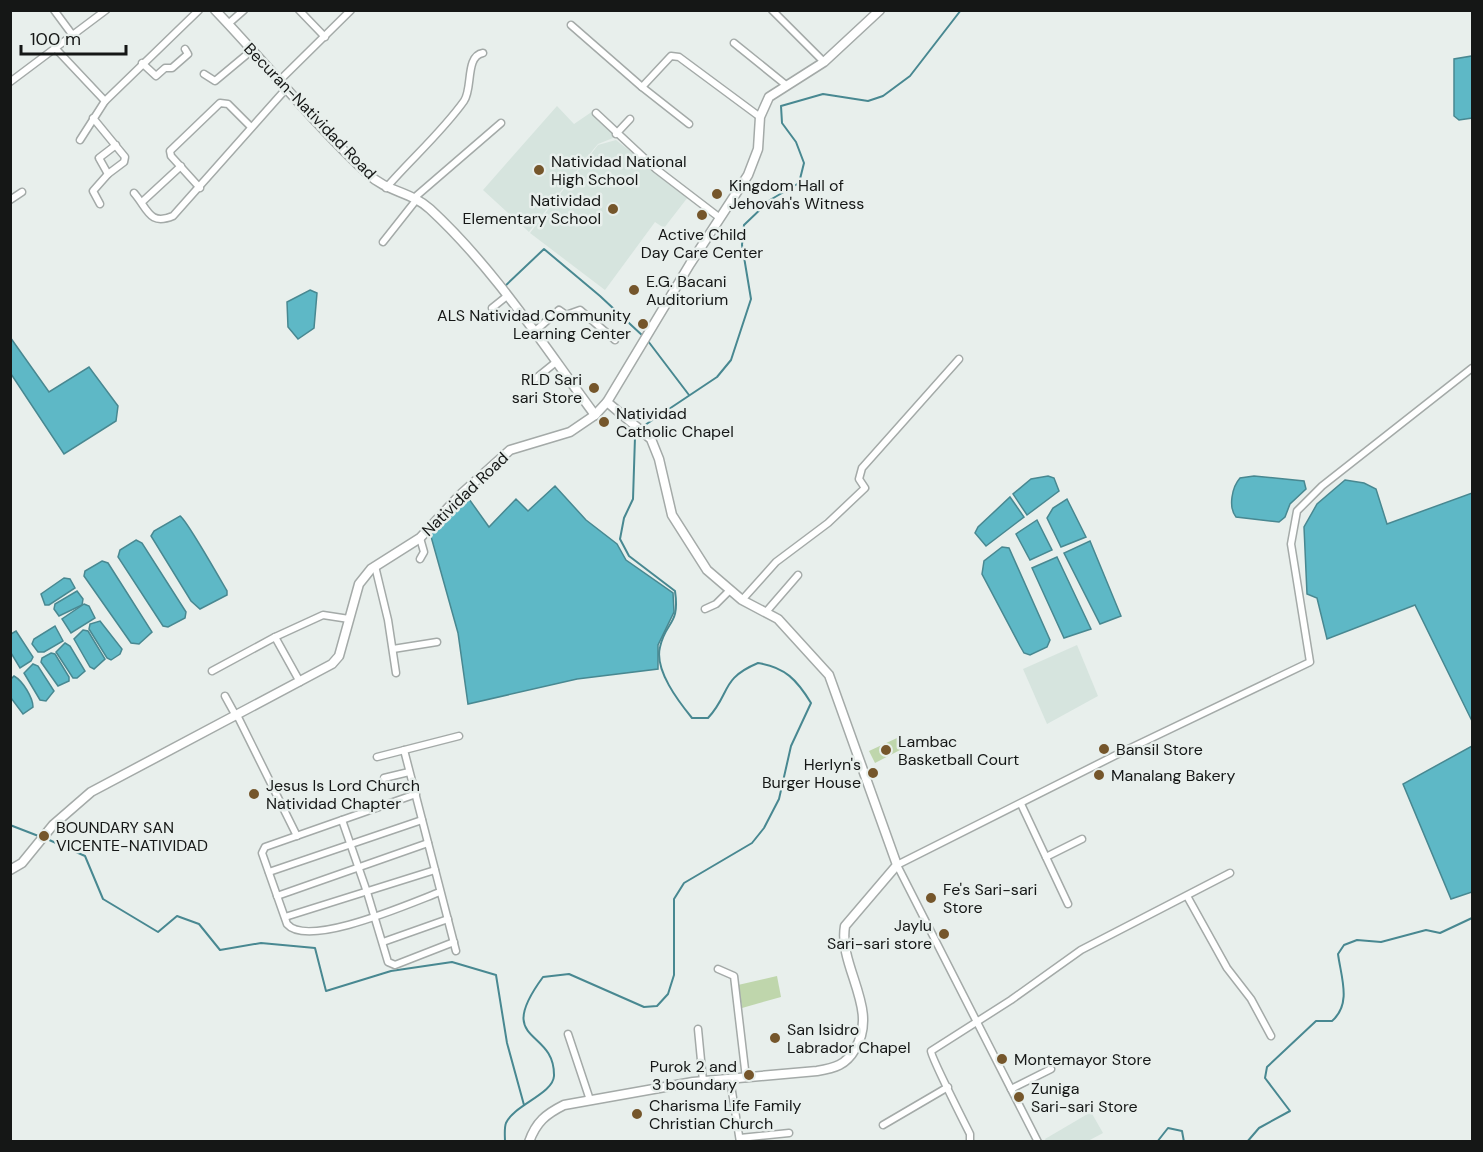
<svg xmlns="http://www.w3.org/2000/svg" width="1483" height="1152" viewBox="0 0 1483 1152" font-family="'DM Sans',sans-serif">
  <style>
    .built { fill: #d6e4de }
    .green { fill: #bfd6ac }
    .water { fill: #5eb8c6; stroke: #488891; stroke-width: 1.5 }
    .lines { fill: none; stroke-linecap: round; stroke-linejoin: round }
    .stream { stroke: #488891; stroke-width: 2 }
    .minor-casing { stroke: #a4aaa8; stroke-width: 9 }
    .tertiary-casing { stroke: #a4aaa8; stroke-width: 11 }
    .minor { stroke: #fff; stroke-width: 6 }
    .tertiary { stroke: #fff; stroke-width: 8 }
    .poi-dot { fill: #75562b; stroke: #e8efec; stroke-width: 2 }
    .labels { text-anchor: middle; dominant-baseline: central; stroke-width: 5; stroke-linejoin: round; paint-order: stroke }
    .street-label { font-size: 16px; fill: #151716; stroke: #e8efec }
    .poi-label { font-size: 16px; fill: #151716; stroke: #e8efec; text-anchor: start }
  </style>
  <rect width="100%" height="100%" fill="#e8efec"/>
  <g class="built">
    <polygon points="557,106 574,124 593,111 618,136 598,144 593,150 529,232 483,190"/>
    <polygon points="616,140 688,197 664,228 655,222 605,290 530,233 598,145"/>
    <polygon points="1077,645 1098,696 1047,724 1023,669"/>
    <polygon points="1091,1112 1103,1133 1088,1141 1046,1141 1045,1139"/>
  </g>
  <g class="green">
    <polygon points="897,738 902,749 875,763 869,751"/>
    <polygon points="777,976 781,997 742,1008 738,985"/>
  </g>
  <g class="water">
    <polygon points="1472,56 1472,118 1459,120 1454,116 1454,59"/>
    <polygon points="310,290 317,293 314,328 298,339 288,327 287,302"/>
    <polygon points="10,337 49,392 89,367 118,406 116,421 64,454 11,374"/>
    <polygon points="1048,476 1054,478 1059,491 1027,515 1013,494 1031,479"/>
    <path d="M1254,476L1304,481L1306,489L1290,504L1285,517L1279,522L1236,517C1228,507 1232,487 1240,478Z"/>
    <polygon points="1345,480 1364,483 1376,489 1387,524 1472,493 1472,721 1415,605 1327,639 1317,598 1307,594 1304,527 1317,504"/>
    <polygon points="555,486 586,520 617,544 626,560 673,593 674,612 658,645 658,669 577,679 468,704 458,633 430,533 464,492 489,527 516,499 528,511"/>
    <polygon points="1010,497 1024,517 986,546 975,533 978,527"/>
    <polygon points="1067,499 1086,537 1061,547 1047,518 1053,508"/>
    <path d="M180,516C186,519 220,579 227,591V595L200,609L191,601L151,536L154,531Z"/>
    <polygon points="1037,520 1052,550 1030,560 1016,534"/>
    <polygon points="136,540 142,543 186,612 185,618 168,627 163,626 118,557 120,550"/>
    <polygon points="1090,541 1121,616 1100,624 1064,553"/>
    <polygon points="1002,547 1009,548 1050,640 1047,647 1030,655 1024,653 1020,646 982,574 984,561"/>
    <polygon points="1057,557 1091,629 1064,638 1032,568"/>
    <polygon points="102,561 108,563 152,632 139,644 131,643 84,576 85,571"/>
    <polygon points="64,578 70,579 75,588 49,605 45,605 41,594"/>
    <polygon points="77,591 83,599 82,605 59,616 54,609 55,604"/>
    <polygon points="84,604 89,606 95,618 71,633 62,619"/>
    <polygon points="100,621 122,649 120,654 111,660 107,658 89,629 90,624"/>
    <polygon points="55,626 63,641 44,652 38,652 32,644 34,639"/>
    <polygon points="83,630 88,631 105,659 94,669 90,667 74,639"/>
    <polygon points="16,631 33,657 31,661 20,668 11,653 11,634"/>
    <polygon points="65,643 70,646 85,671 77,678 73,678 56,652"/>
    <polygon points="51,653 55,654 69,677 69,681 58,686 41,662 42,658"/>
    <polygon points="33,664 38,666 54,691 46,701 40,700 24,673"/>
    <path d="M14,676C23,681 33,698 33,707L23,714L11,698V679Z"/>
    <polygon points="1472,746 1472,892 1451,899 1403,784"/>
  </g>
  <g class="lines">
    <g class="stream">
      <polyline points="503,288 544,249 600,296 644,337"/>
      <polyline points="648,341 689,395"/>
      <polyline points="642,427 717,377 731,360 751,299 742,245 744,225 770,200 799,183 804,163 796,142 782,123 781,106 823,94 868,101 883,96 910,76 961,10"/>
      <polyline points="10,825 41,837"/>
      <polyline points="47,839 85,856 103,899 158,932 177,916 199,924 220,950 261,943 315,948 326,991 391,971 452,962 496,975 507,1043 524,1105"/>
      <path d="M505,1142C505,1136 504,1128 506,1123C514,1105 553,1094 554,1076C555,1027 493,1045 543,977L569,974L644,1007L657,1006L668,994L674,975V899L684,883L752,843L764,828L779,799L791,746L811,703C797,680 785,667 758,663C720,679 731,693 708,718H692C679,702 654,670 660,647C666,620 680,626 675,591L629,556L620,539L624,518L633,499L635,437L639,431"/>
      <polyline points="1157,1142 1168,1128 1182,1131 1184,1142"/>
      <path d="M1247,1142L1259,1128L1290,1111L1265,1078L1267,1067L1316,1021H1332C1352,1004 1341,977 1338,954L1344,945L1357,940L1381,942L1426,930L1440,933L1472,918"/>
    </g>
    <defs>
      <g id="minor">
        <polyline points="54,10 74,37"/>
        <polyline points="299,10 325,37"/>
        <polyline points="772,10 824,62"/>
        <polyline points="228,24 244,10"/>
        <polyline points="571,25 642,87"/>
        <polyline points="734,43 786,85"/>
        <polyline points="56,49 105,101"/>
        <polyline points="142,63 156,76 165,68 172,68 188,54 185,49"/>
        <polyline points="204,74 215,81 251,51"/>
        <polyline points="10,82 106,10"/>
        <polyline points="278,82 351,10"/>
        <polyline points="596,113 656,169 720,218"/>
        <polyline points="93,118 125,157 124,162 108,174 99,158 116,145"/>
        <polyline points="689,124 642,87 671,56 679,57 760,117"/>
        <polyline points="616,134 630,119"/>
        <polyline points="80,140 105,101 199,10"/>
        <polyline points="200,188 171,156 170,151 220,103 228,104 251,127"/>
        <path d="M386,188C411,159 442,132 464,101C473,88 465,56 483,53"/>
        <path d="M134,193C148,209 149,226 173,216L285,90"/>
        <polyline points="414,198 501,123"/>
        <polyline points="10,200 22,192"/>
        <polyline points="142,202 181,166"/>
        <polyline points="100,204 93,191 108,174"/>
        <polyline points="383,242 417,199"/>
        <polyline points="492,308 507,296"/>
        <polyline points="534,332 559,310 566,315 580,310 615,340"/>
        <polyline points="535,379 556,362"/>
        <polyline points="420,559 424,552 420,538"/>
        <polyline points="375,566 388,620 396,673"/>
        <polyline points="742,600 776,562 828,523 865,488 859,479 862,468 959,359"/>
        <polyline points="705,609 716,604 729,591"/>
        <polyline points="766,612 798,575"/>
        <polyline points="275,637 323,615 349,619"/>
        <polyline points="393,649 437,642"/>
        <polyline points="212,671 275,637 300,682"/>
        <polyline points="225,696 236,716"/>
        <polyline points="237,715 297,836"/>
        <polyline points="404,750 456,951"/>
        <polyline points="377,757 459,736"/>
        <polyline points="384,778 409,772"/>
        <path d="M416,794L265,847L262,853L287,924C308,949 413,902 440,892"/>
        <polyline points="1021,804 1068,904"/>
        <polyline points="342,820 367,892 388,962 395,965 454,942"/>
        <polyline points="1046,857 1082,839"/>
        <polyline points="269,872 422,820"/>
        <polyline points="277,896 428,843"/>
        <polyline points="1187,896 1227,968 1251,999 1271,1036"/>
        <polyline points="285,917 435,870"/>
        <polyline points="383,942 448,919"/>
        <polyline points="718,969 734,976 746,1078"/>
        <polyline points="698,1029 703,1081"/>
        <polyline points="568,1034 590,1100"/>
        <polyline points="730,1079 740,1142"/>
        <polyline points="1011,1089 1051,1069"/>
        <polyline points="883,1125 948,1087"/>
        <polyline points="740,1138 789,1133"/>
        <path d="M970,1142V1134C964,1122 931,1057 931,1051L1011,1000L1081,950L1230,873"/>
        <polyline points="1038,1142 897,865 1116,755 1310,662 1291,544 1297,511 1322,486 1472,368"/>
      </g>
      <g id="tertiary">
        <path d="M215,10C267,64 313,123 368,174C387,192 412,192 430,209C495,269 543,345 595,415"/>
        <polyline points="10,870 22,863 53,825 91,792 332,664 339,656 359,584 371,569 420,538 460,495 510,450 570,432 595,415 607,402 690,264 748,175 758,149 760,117 769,97 824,62 880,10"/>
        <path d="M529,1142C536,1122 546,1114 564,1105L693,1082L817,1071C835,1068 846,1065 855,1049C880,1009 838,967 845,926L897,865L829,675L778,619L742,600L707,570L672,515L659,459L651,439L607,402"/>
      </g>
    </defs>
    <use href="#minor" class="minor-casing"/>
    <use href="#tertiary" class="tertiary-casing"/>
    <use href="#minor" class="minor"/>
    <use href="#tertiary" class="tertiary"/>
  </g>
  <g class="poi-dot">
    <circle cx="539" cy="170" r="6"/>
    <circle cx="717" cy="194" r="6"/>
    <circle cx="613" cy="209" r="6"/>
    <circle cx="702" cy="215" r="6"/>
    <circle cx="634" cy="290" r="6"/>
    <circle cx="643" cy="324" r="6"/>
    <circle cx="594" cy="388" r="6"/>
    <circle cx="604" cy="422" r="6"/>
    <circle cx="1104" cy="749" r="6"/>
    <circle cx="886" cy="750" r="6"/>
    <circle cx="873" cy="773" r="6"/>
    <circle cx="1099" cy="775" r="6"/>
    <circle cx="254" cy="794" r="6"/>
    <circle cx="44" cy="836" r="6"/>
    <circle cx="931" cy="898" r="6"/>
    <circle cx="944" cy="934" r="6"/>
    <circle cx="775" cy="1038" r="6"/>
    <circle cx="1002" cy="1059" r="6"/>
    <circle cx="749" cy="1075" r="6"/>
    <circle cx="1019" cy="1097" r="6"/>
    <circle cx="637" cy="1114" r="6"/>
  </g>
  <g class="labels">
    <g class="street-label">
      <text transform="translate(310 111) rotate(46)">Becuran-Natividad Road</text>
      <text transform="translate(465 494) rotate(-44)">Natividad Road</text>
    </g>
    <g class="poi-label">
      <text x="551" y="161">Natividad National<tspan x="551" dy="18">High School</tspan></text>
      <text x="729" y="185">Kingdom Hall of<tspan x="729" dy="18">Jehovah's Witness</tspan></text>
      <text x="601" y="200" text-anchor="end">Natividad<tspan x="601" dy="18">Elementary School</tspan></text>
      <text x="702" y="234" text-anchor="middle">Active Child<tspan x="702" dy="18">Day Care Center</tspan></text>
      <text x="646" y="281">E.G. Bacani<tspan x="646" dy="18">Auditorium</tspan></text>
      <text x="631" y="315" text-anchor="end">ALS Natividad Community<tspan x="631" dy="18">Learning Center</tspan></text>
      <text x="582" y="379" text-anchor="end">RLD Sari<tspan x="582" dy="18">sari Store</tspan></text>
      <text x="616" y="413">Natividad<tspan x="616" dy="18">Catholic Chapel</tspan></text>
      <text x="898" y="741">Lambac<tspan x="898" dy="18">Basketball Court</tspan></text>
      <text x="1116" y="749">Bansil Store</text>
      <text x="861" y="764" text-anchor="end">Herlyn's<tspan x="861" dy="18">Burger House</tspan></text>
      <text x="1111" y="775">Manalang Bakery</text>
      <text x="266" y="785">Jesus Is Lord Church<tspan x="266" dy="18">Natividad Chapter</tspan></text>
      <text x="56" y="827">BOUNDARY SAN<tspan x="56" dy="18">VICENTE-NATIVIDAD</tspan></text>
      <text x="943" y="889">Fe's Sari-sari<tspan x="943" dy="18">Store</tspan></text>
      <text x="932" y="925" text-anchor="end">Jaylu<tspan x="932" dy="18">Sari-sari store</tspan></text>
      <text x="787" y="1029">San Isidro<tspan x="787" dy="18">Labrador Chapel</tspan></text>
      <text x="1014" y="1059">Montemayor Store</text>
      <text x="737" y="1066" text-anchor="end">Purok 2 and<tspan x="737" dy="18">3 boundary</tspan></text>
      <text x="1031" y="1088">Zuniga<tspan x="1031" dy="18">Sari-sari Store</tspan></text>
      <text x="649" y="1105">Charisma Life Family<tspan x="649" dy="18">Christian Church</tspan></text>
    </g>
  </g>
  <rect width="1483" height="1152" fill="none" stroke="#151716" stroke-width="24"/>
  <path d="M21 45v9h105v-9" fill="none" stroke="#151716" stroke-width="3"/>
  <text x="30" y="45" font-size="18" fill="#151716" stroke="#e8efec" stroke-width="4.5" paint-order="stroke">100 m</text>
</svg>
